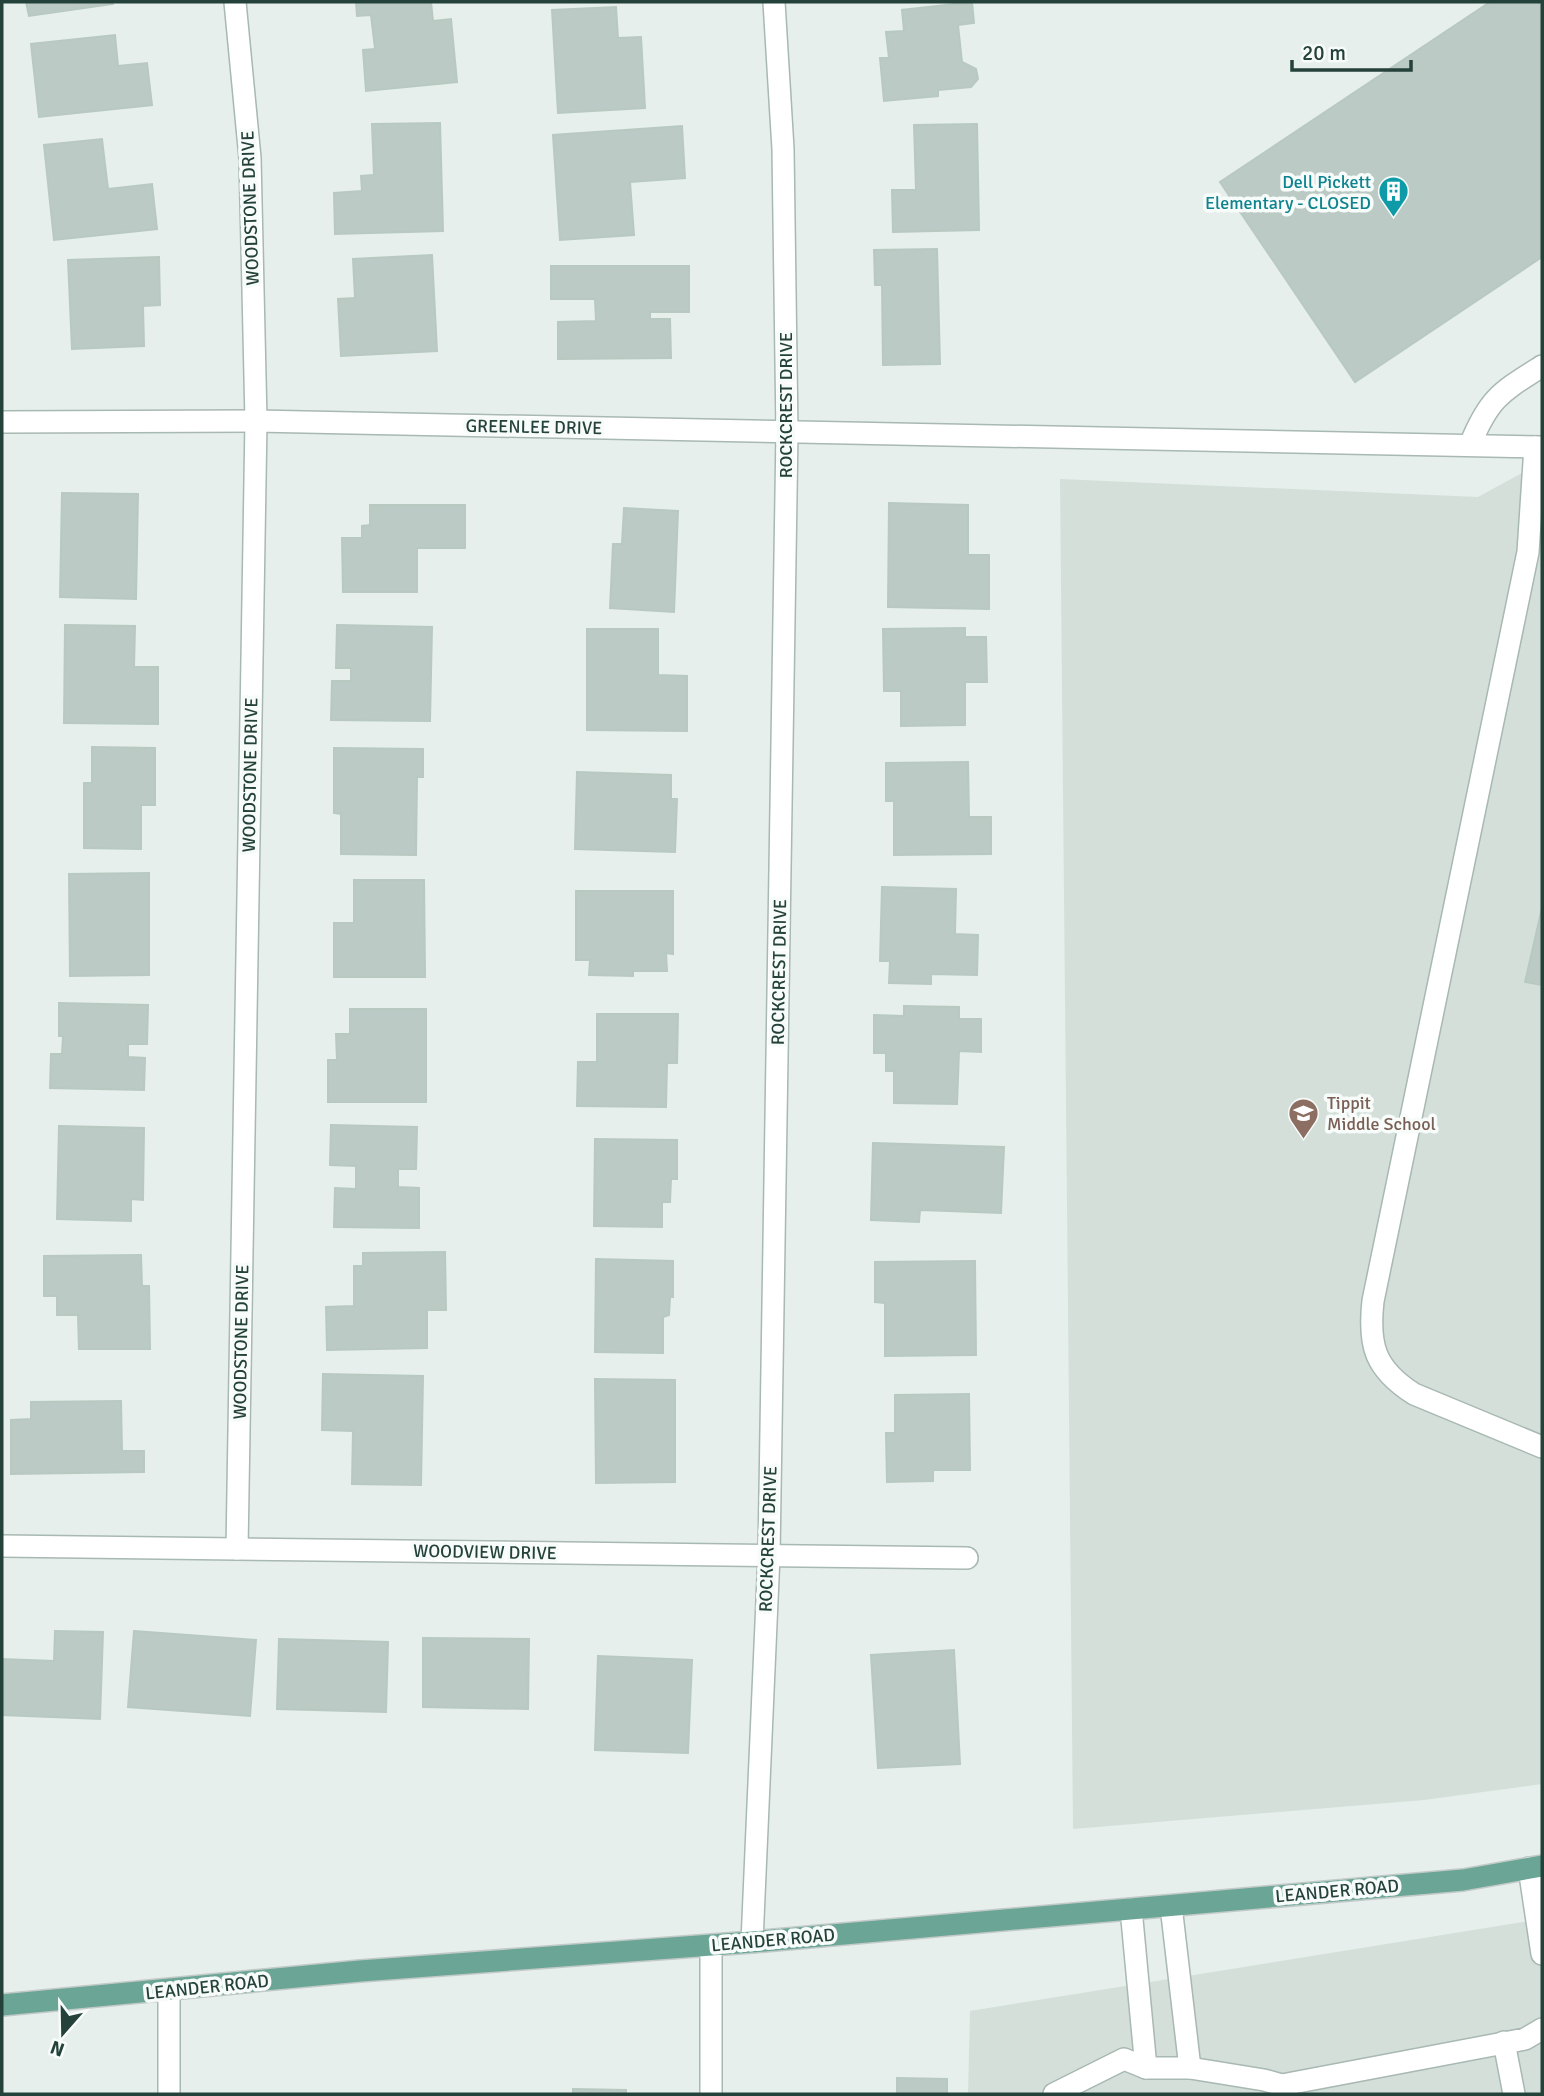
<svg xmlns="http://www.w3.org/2000/svg" width="1544" height="2096" viewBox="0 0 1544 2096" font-family="Signika,sans-serif">
  <style>
    .built { fill: #d4dfda }
    .building { fill: #bbcac4; stroke: #b8c9c2; stroke-width: 2 }
    .lines { fill: none; stroke-linecap: round; stroke-linejoin: round }
    .minor-casing { stroke: #a8b8b2; stroke-width: 24 }
    .major-casing { stroke: #c2cac8; stroke-width: 24 }
    .minor { stroke: #fff; stroke-width: 21 }
    .major { stroke: #6aa596; stroke-width: 21 }
    .labels { text-anchor: middle; dominant-baseline: central; stroke-width: 7; stroke-linejoin: round; paint-order: stroke }
    .culture-label { font-size: 18px; fill: #0d838f; stroke: #f7fbf9; text-anchor: end }
    .street-label { font-size: 18px; fill: #24423a; stroke: #f7fbf9 }
    .education-label { font-size: 18px; fill: #785e54; stroke: #f7fbf9; text-anchor: start }
  </style>
  <rect width="100%" height="100%" fill="#e6efeb"/>
  <g class="built">
    <polygon points="1542,462 1542,1784 1424,1800 1073,1829 1060,479 1478,497"/>
    <polygon points="1542,1919 1542,2094 968,2094 970,2011"/>
  </g>
  <g class="building">
    <polygon points="26,2 113,2 113,4 29,16"/>
    <polygon points="356,2 431,2 433,21 451,19 457,82 366,91 363,50 375,49 371,15 357,16"/>
    <polygon points="972,2 974,23 958,25 962,62 976,69 978,79 971,87 938,90 938,96 884,101 880,58 889,58 886,32 904,31 902,10"/>
    <polygon points="1490,2 1542,2 1542,257 1355,382 1220,182"/>
    <polygon points="616,7 618,38 641,37 645,108 558,113 552,10"/>
    <polygon points="115,35 118,66 147,63 152,105 39,117 31,44"/>
    <polygon points="440,123 443,231 335,234 334,193 362,191 361,176 374,175 372,124"/>
    <polygon points="977,124 979,230 893,232 892,190 916,190 914,125"/>
    <polygon points="682,126 685,178 630,182 634,235 560,240 553,135"/>
    <polygon points="102,139 108,189 152,184 157,229 54,240 44,145"/>
    <polygon points="937,249 940,364 883,365 882,285 875,285 874,250"/>
    <polygon points="432,255 437,351 341,356 338,299 355,298 353,259"/>
    <polygon points="159,257 160,305 143,306 144,346 72,349 68,260"/>
    <polygon points="551,266 689,266 689,312 650,312 650,319 670,319 671,358 558,359 558,322 596,321 595,299 551,299"/>
    <polygon points="62,493 138,494 136,599 60,597"/>
    <polygon points="889,503 968,505 968,555 989,555 989,609 888,607"/>
    <polygon points="370,505 465,505 465,548 417,548 417,592 343,592 342,538 362,538 362,526 370,525"/>
    <polygon points="624,508 678,511 674,612 610,608 613,544 622,544"/>
    <polygon points="65,625 135,626 134,667 158,667 158,724 64,723"/>
    <polygon points="337,625 432,627 430,721 331,720 332,681 351,681 351,668 336,668"/>
    <polygon points="965,628 965,637 986,637 987,682 965,682 965,725 901,726 901,691 884,691 883,629"/>
    <polygon points="587,629 658,629 658,675 687,676 687,731 587,730"/>
    <polygon points="92,747 155,748 155,805 141,805 141,849 84,848 84,783 92,783"/>
    <polygon points="334,748 423,749 423,777 417,777 416,855 341,854 341,814 334,813"/>
    <polygon points="968,762 969,817 991,817 991,854 894,855 894,801 886,801 886,763"/>
    <polygon points="577,772 671,775 671,799 677,799 675,852 575,849"/>
    <polygon points="149,873 149,975 70,976 69,874"/>
    <polygon points="354,880 424,880 425,977 334,977 334,923 354,923"/>
    <polygon points="882,887 956,889 955,934 978,935 977,975 931,974 931,984 889,983 890,961 880,961"/>
    <polygon points="576,891 673,891 673,954 666,953 667,971 633,971 633,976 589,975 590,960 576,960"/>
    <polygon points="1542,908 1542,985 1525,982"/>
    <polygon points="59,1003 148,1005 147,1044 128,1044 128,1057 145,1058 144,1090 50,1088 51,1054 62,1054 63,1036 59,1036"/>
    <polygon points="904,1006 959,1007 959,1019 981,1019 981,1052 959,1051 957,1104 894,1103 894,1071 886,1071 886,1053 874,1053 874,1015 904,1016"/>
    <polygon points="350,1009 426,1009 426,1102 328,1102 328,1060 337,1060 336,1034 350,1034"/>
    <polygon points="597,1014 678,1014 677,1063 667,1063 666,1107 577,1106 578,1062 597,1062"/>
    <polygon points="331,1125 417,1127 416,1169 398,1169 398,1187 419,1188 419,1228 334,1227 335,1188 356,1189 356,1166 330,1165"/>
    <polygon points="59,1126 144,1128 143,1200 131,1199 131,1221 57,1219"/>
    <polygon points="595,1139 677,1140 677,1179 671,1179 670,1202 662,1202 662,1227 594,1226"/>
    <polygon points="873,1143 1004,1147 1001,1213 920,1210 919,1222 871,1220"/>
    <polygon points="445,1252 446,1310 427,1310 427,1348 327,1350 326,1307 354,1306 354,1266 363,1266 363,1253"/>
    <polygon points="141,1255 142,1286 149,1286 150,1349 79,1349 78,1315 57,1315 57,1296 44,1296 44,1256"/>
    <polygon points="596,1259 673,1261 673,1297 670,1297 669,1315 663,1317 663,1353 595,1352"/>
    <polygon points="975,1261 976,1355 885,1356 885,1303 875,1302 875,1262"/>
    <polygon points="323,1374 423,1376 421,1485 352,1484 353,1431 322,1430"/>
    <polygon points="595,1379 675,1380 675,1482 596,1483"/>
    <polygon points="969,1394 970,1470 933,1470 933,1481 887,1482 886,1433 895,1433 895,1395"/>
    <polygon points="121,1401 122,1451 144,1451 144,1472 11,1474 11,1420 31,1419 31,1402"/>
    <polygon points="55,1631 103,1632 100,1719 2,1715 2,1659 54,1661"/>
    <polygon points="134,1631 256,1640 250,1716 128,1707"/>
    <polygon points="423,1638 529,1639 528,1709 423,1707"/>
    <polygon points="279,1639 388,1642 386,1712 277,1709"/>
    <polygon points="954,1650 960,1764 878,1768 871,1655"/>
    <polygon points="598,1656 692,1660 688,1753 595,1750"/>
    <polygon points="897,2078 947,2079 947,2094 897,2094"/>
    <polygon points="573,2089 626,2090 626,2094 573,2094"/>
  </g>
  <g class="lines">
    <defs>
      <g id="minor">
        <polyline points="235,2 250,158 256,421 237,1549"/>
        <polyline points="2,422 256,421 1542,447"/>
        <path d="M1470,445C1489,398 1501,392 1542,366"/>
        <path d="M1535,447L1528,552L1373,1301C1368,1346 1375,1369 1414,1394L1542,1447"/>
        <polyline points="2,1546 967,1558"/>
        <polyline points="1529,1868 1542,1954"/>
        <polyline points="1171,1906 1190,2068"/>
        <polyline points="1131,1909 1146,2068"/>
        <polyline points="752,1942 769,1555 787,432 783,149 774,2"/>
        <polyline points="169,1991 169,2094"/>
        <polyline points="1504,2042 1514,2094"/>
        <polyline points="711,2094 711,1946"/>
        <polyline points="1054,2094 1124,2059 1146,2068 1190,2068 1264,2080 1282,2085 1525,2039 1542,2029"/>
      </g>
      <polyline id="major" points="2,2005 360,1971 752,1942 1463,1880 1542,1866"/>
    </defs>
    <use href="#minor" class="minor-casing"/>
    <use href="#major" class="major-casing"/>
    <use href="#minor" class="minor"/>
    <use href="#major" class="major"/>
  </g>
  <defs>
    <symbol id="building-pin" viewBox="-11 -11 22 30"><path d="M0 17L-7.5 6A9.5 9.5 0 1 1 7.5 6Z" fill="#0f9aa8" stroke="#f7fbf9"/><path d="M-4-6H4V6H1V3H-1V6H-4ZM-2.5-4.3h1.7v1.8h-1.7ZM.8-4.3h1.7v1.8H.8ZM-2.5-1h1.7V.8h-1.7ZM.8-1h1.7V.8H.8Z" fill="#fff"/></symbol>
    <symbol id="school-pin" viewBox="-11 -11 22 30"><path d="M0 17L-7.5 6A9.5 9.5 0 1 1 7.5 6Z" fill="#8d6e63" stroke="#f7fbf9"/><path d="M0-5L7-2L0 1L-7-2ZM-4 1L0 2.5L4 1V4Q0 6-4 4Z" fill="#fff"/></symbol>
  </defs>
  <g fill-rule="evenodd">
    <use href="#building-pin" x="1376" y="174" width="35" height="47"/>
    <use href="#school-pin" x="1286" y="1096" width="35" height="47"/>
  </g>
  <g class="labels">
    <g class="culture-label">
      <text x="1371" y="182">Dell Pickett<tspan x="1371" dy="21">Elementary - CLOSED</tspan></text>
    </g>
    <g class="street-label">
      <text transform="translate(250 208) rotate(-92)">WOODSTONE DRIVE</text>
      <text transform="translate(786 405) rotate(-90)">ROCKCREST DRIVE</text>
      <text transform="translate(534 427) rotate(1)">GREENLEE DRIVE</text>
      <text transform="translate(250 775) rotate(-89)">WOODSTONE DRIVE</text>
      <text transform="translate(779 972) rotate(-89)">ROCKCREST DRIVE</text>
      <text transform="translate(241 1342) rotate(-89)">WOODSTONE DRIVE</text>
      <text transform="translate(768 1539) rotate(-88)">ROCKCREST DRIVE</text>
      <text transform="translate(485 1552) rotate(1)">WOODVIEW DRIVE</text>
      <text transform="translate(1337 1891) rotate(-5)">LEANDER ROAD</text>
      <text transform="translate(773 1940) rotate(-5)">LEANDER ROAD</text>
      <text transform="translate(207 1987) rotate(-6)">LEANDER ROAD</text>
    </g>
    <g class="education-label">
      <text x="1327" y="1103">Tippit<tspan x="1327" dy="21">Middle School</tspan></text>
    </g>
  </g>
  <rect width="1544" height="2096" fill="none" stroke="#24423a" stroke-width="7"/>
  <g transform="translate(63 2033) rotate(200)" stroke="#f7fbf9" stroke-width="5" paint-order="stroke">
  <path d="M0-5L12 26L0 18L-12 26Z" fill="#24423a"/>
  <text y="-10" font-size="19" font-weight="bold" text-anchor="middle" fill="#24423a">N</text>
  </g>
  <path d="M1292 60v10h119v-10" fill="none" stroke="#24423a" stroke-width="3.5"/>
  <text x="1302" y="60" font-size="21" fill="#24423a" stroke="#f7fbf9" stroke-width="5" paint-order="stroke">20 m</text>
</svg>
